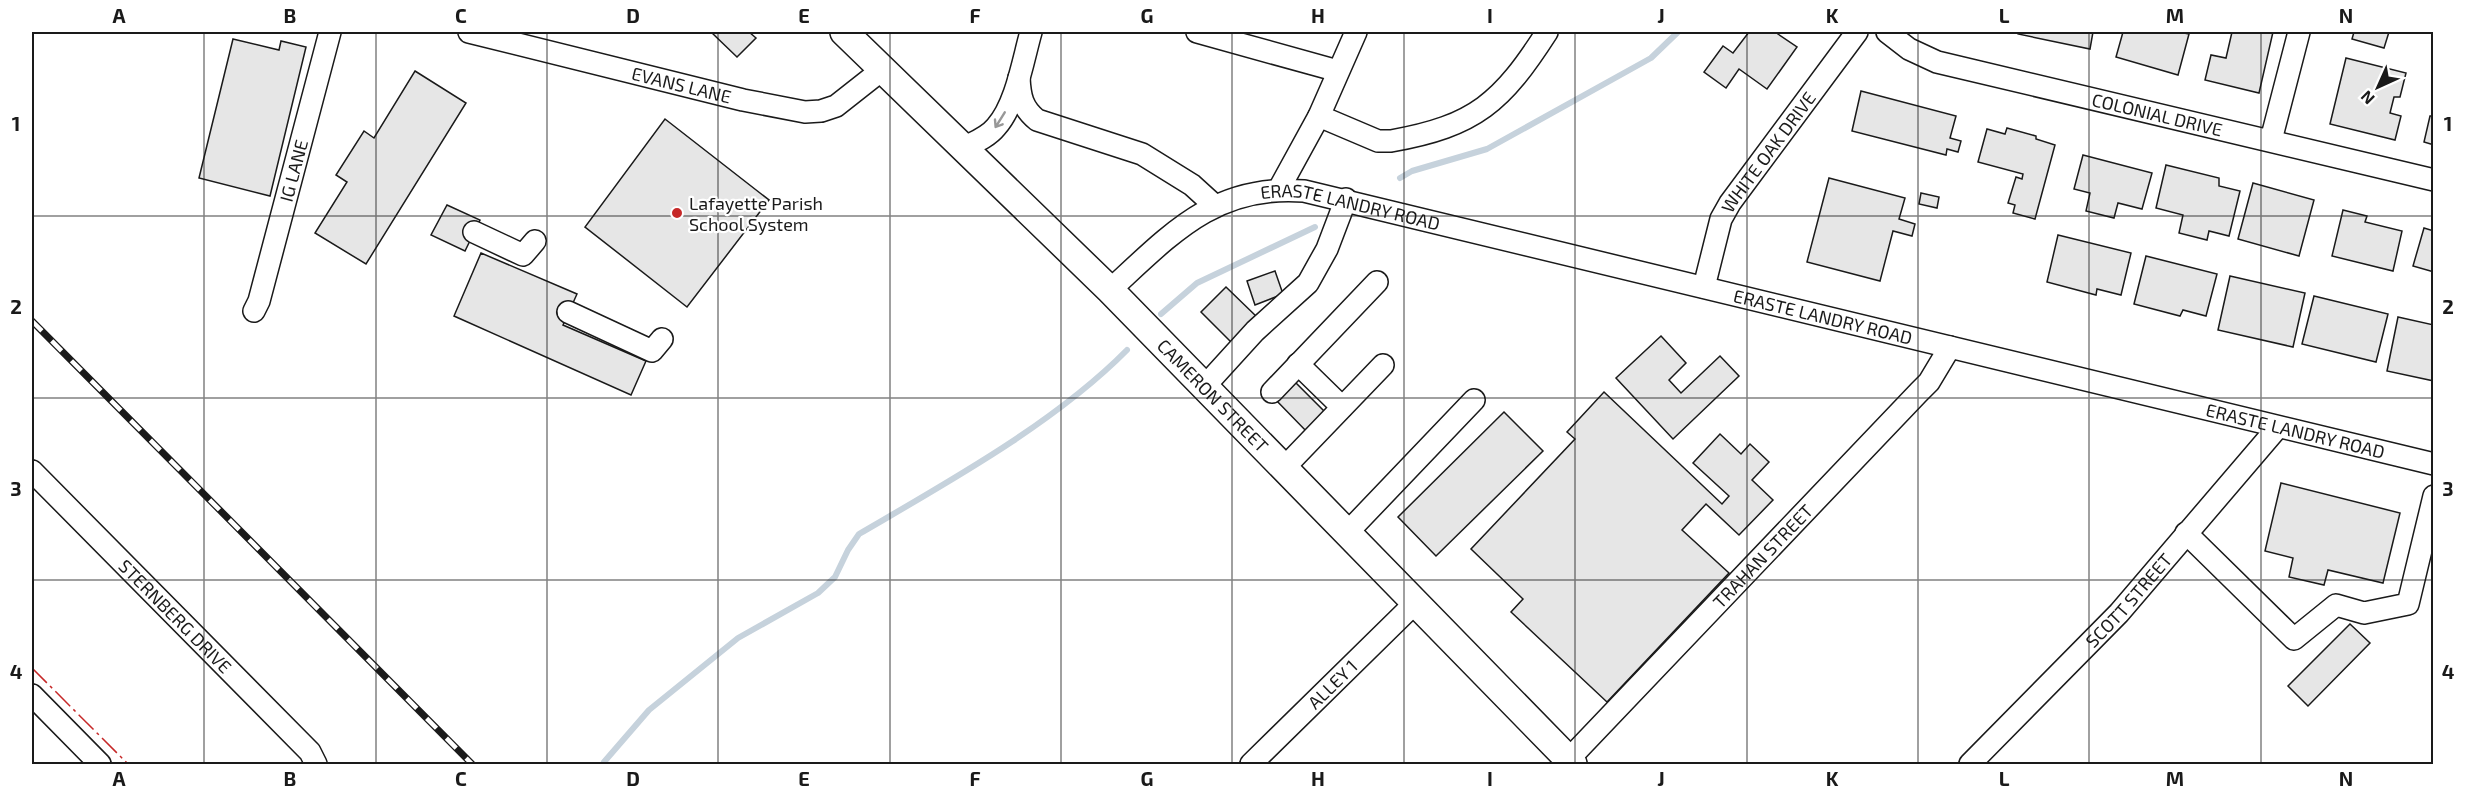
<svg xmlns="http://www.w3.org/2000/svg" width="2465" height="796" viewBox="0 0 2465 796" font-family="'Exo 2',sans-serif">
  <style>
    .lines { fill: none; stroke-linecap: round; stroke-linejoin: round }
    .stream { stroke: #c6d2dc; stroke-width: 6 }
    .building { fill: #e6e6e6; stroke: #1a1a1a; stroke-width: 1.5 }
    .minor-casing { stroke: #1a1a1a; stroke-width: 24 }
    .major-casing { stroke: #1a1a1a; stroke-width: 30 }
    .minor { stroke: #fff; stroke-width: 21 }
    .major { stroke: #fff; stroke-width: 27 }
    .rail-casing { stroke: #1a1a1a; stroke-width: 7 }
    .rail { stroke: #fff; stroke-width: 4.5; stroke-dasharray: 14; stroke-linecap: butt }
    .power { stroke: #c62828; stroke-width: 1.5; stroke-dasharray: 21 4.5 3 4.5; stroke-linecap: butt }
    .oneway { stroke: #989898 }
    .grid { fill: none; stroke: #1a1a1a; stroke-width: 1.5; stroke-opacity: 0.55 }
    .poi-dot { fill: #c62828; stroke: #fff; stroke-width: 2 }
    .labels { text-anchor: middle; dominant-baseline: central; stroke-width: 4.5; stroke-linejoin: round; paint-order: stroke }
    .street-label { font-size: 18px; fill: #1a1a1a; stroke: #fff }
    .poi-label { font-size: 18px; fill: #1a1a1a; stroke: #fff; text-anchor: start }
    .neatline { fill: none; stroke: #1a1a1a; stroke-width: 2 }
    .grid-label { font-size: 20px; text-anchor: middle; font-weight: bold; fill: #1a1a1a }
  </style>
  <rect width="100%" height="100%" fill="#fff"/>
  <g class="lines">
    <g class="stream">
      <polyline points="1400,178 1412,171 1487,149 1651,58 1678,32"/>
      <polyline points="1161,314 1197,283 1315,227"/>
      <path d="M604,762L649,710L738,638L818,593L835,577L848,550L859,534C948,482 1055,423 1127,350"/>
    </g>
  </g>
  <g class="building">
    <polygon points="711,32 749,32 756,38 737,57"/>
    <polygon points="1749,32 1775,32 1797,47 1767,89 1739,69 1726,88 1704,72 1723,46 1733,53"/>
    <polygon points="2018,32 2093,32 2090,49 2018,34"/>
    <polygon points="2123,32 2179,32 2189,34 2178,75 2116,57"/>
    <polygon points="2232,32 2273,32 2259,93 2205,80 2211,55 2226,58"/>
    <polygon points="2354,32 2389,32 2384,48 2352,39"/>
    <polygon points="233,39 279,50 281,41 306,47 270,196 199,178"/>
    <polygon points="2346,58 2406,73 2400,97 2394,97 2390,113 2401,116 2395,140 2330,124"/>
    <polygon points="415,71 466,103 366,264 315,233 347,182 336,175 364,131 374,138"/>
    <polygon points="1861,91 1956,116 1950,138 1961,141 1958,152 1947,149 1946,155 1852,131"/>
    <polygon points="2430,116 2434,116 2434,145 2424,142"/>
    <polygon points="665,119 769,200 687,307 585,227"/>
    <polygon points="2007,128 2036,136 2036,139 2055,145 2035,219 2013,213 2015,205 2008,203 2016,177 2022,179 2023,174 1978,162 1987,129 2005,134"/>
    <polygon points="2083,155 2152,173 2142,209 2118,203 2114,218 2086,211 2090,193 2074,189"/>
    <polygon points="2166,165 2219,178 2219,186 2240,191 2229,236 2209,231 2207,240 2179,233 2183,215 2156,208"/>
    <polygon points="1829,178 1905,198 1899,219 1915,224 1912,236 1893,231 1880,281 1807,262"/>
    <polygon points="2253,183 2314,200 2299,256 2238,239"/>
    <polygon points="1921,193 1939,197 1937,208 1919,204"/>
    <polygon points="447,205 480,220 465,251 431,235"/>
    <polygon points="2343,210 2367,216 2365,222 2402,231 2393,271 2332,256"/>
    <polygon points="2424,228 2434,231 2434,272 2413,266"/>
    <polygon points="2058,235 2131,253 2121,295 2097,289 2096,295 2047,282"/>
    <polygon points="481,253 577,294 563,325 646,361 631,395 454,316"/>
    <polygon points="2146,256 2217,274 2206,316 2183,310 2180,316 2134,304"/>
    <polygon points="1275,271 1283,294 1255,305 1247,281"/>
    <polygon points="2230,276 2305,293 2293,347 2218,330"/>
    <polygon points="1226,287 1258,318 1233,344 1201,312"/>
    <polygon points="2314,296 2388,314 2376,362 2302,344"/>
    <polygon points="2398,317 2434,325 2434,381 2387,371"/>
    <polygon points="1661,336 1686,363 1669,380 1681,393 1720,356 1739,376 1673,439 1616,378"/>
    <polygon points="1293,380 1327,414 1308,433 1274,398"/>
    <polygon points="1604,392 1722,504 1729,496 1693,463 1720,434 1741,454 1750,444 1769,462 1752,480 1773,500 1739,535 1706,504 1682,530 1729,573 1607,702 1511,612 1523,599 1471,549 1575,439 1567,432"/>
    <polygon points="1504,412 1543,451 1436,556 1398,517"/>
    <polygon points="2281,483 2400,513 2383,583 2328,570 2324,585 2289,577 2293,558 2265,551"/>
    <polygon points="2350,624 2370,643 2308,706 2288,686"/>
  </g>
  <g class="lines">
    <defs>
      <g id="minor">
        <path id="s1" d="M469,32L743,100L805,112L821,111L836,106L883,69"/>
        <polyline points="1197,32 1338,71"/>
        <path id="s2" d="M1887,32L1909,49L1937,62L2434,180"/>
        <path d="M1019,78C1020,96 1022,108 1037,120L1142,154L1192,185L1214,205"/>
        <path d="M1319,116L1378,141H1391C1476,126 1502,102 1547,32"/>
        <polyline points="2271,140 2299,32"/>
        <path d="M965,147C975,142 988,137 996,127C1016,105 1023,60 1031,32"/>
        <polyline points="1279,189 1319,116 1356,32"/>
        <polyline points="474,232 523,255 535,241"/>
        <path id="s3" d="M1704,287L1721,219L1730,203L1857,32"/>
        <path id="s4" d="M1110,290C1171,234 1215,184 1304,191L2434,464"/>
        <path id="s5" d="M254,311L259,301L330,32"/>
        <polyline points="568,312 652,351 662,339"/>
        <polyline points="1298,364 1342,407"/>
        <polyline points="1204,387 1255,331 1308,283 1327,249 1346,199"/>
        <polyline points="1272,392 1377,282"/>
        <polyline points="1283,469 1383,365"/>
        <path id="s6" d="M32,471L310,752L316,764"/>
        <polyline points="2186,533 2294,639 2336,605 2364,613 2408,604 2434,496"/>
        <polyline points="1346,534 1474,400"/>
        <polyline points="32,695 100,764"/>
        <path id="s7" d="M1568,760L1919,392L1929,382L1950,347"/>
        <path id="s8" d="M1251,764L1414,604"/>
        <path id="s9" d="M1970,764L2119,613L2278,427"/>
      </g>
      <g id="major">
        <path id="s10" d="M844,32L1110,290L1573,764"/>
      </g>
    </defs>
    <use href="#minor" class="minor-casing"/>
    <use href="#major" class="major-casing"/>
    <use href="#minor" class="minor"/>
    <use href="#major" class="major"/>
    <defs>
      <polyline id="rail" points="32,321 472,764"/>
    </defs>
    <use href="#rail" class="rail-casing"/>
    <use href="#rail" class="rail"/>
    <polyline class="power" points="32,668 128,764"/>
  </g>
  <defs><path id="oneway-shaft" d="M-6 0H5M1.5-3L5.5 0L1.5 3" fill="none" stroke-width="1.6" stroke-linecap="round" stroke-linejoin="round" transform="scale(1.5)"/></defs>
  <use class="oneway" href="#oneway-shaft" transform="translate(1000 120) rotate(122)"/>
  <path class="grid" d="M204,32V764M376,32V764M547,32V764M718,32V764M890,32V764M1061,32V764M1232,32V764M1404,32V764M1575,32V764M1747,32V764M1918,32V764M2089,32V764M2261,32V764M32,216H2434M32,398H2434M32,580H2434"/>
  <circle class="poi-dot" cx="677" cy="213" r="6"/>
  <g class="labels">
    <g class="street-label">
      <text stroke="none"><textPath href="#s1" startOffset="219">EVANS LANE</textPath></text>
      <text stroke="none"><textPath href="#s2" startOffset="285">COLONIAL DRIVE</textPath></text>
      <text stroke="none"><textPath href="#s3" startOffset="152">WHITE OAK DRIVE</textPath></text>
      <text stroke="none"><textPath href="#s5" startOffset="146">IG LANE</textPath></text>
      <text stroke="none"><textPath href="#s4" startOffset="274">ERASTE LANDRY ROAD</textPath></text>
      <text stroke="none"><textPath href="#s4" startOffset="760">ERASTE LANDRY ROAD</textPath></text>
      <text stroke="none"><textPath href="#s10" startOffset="518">CAMERON STREET</textPath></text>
      <text stroke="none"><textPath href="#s4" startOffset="1246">ERASTE LANDRY ROAD</textPath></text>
      <text stroke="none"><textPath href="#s7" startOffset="282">TRAHAN STREET</textPath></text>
      <text stroke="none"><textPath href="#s9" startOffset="228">SCOTT STREET</textPath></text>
      <text stroke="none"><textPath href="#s6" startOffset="204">STERNBERG DRIVE</textPath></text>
      <text stroke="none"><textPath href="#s8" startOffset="114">ALLEY 1</textPath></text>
    </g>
    <g class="poi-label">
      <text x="689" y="203">Lafayette Parish<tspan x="689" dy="21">School System</tspan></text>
    </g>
  </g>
  <rect width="2465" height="796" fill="none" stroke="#ffffff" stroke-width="66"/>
  <g transform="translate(2378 87) rotate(225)" stroke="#ffffff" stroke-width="4.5" paint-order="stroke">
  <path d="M0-4.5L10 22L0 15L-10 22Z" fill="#1a1a1a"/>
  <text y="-9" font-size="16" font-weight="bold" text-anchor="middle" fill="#1a1a1a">N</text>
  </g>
  <rect x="33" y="33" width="2399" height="730" class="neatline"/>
  <g class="grid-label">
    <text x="119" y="23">A</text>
    <text x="290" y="23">B</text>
    <text x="461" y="23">C</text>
    <text x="633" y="23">D</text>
    <text x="804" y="23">E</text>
    <text x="975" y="23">F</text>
    <text x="1147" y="23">G</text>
    <text x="1318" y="23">H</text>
    <text x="1490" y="23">I</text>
    <text x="1661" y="23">J</text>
    <text x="1832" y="23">K</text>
    <text x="2004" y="23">L</text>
    <text x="2175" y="23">M</text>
    <text x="2346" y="23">N</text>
    <text x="16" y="131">1</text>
    <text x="2448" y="131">1</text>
    <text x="16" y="314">2</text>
    <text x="2448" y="314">2</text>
    <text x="16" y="496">3</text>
    <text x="2448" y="496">3</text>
    <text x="16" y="679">4</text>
    <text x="2448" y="679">4</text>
    <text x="119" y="786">A</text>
    <text x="290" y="786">B</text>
    <text x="461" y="786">C</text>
    <text x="633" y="786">D</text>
    <text x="804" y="786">E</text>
    <text x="975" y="786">F</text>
    <text x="1147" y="786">G</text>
    <text x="1318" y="786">H</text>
    <text x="1490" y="786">I</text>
    <text x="1661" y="786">J</text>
    <text x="1832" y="786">K</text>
    <text x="2004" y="786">L</text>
    <text x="2175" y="786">M</text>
    <text x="2346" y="786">N</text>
  </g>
</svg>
